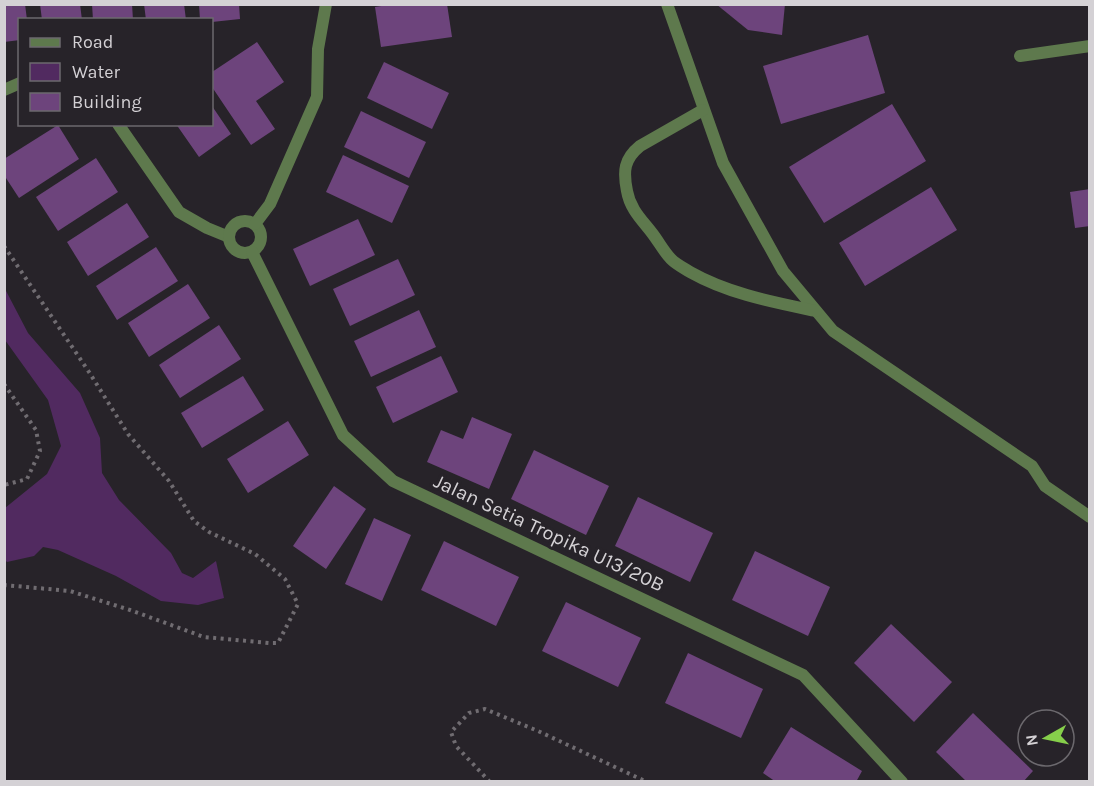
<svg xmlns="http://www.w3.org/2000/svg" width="1094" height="786" viewBox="0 0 1094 786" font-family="Karla,sans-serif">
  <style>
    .water { fill: #512a60 }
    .building { fill: #6d447c }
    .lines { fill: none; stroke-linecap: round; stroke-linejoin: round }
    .path { stroke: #706c71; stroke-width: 4; stroke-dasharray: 3 4.5; stroke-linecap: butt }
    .minor { stroke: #5e794d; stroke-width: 12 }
    .labels { text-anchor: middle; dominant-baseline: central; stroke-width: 6; stroke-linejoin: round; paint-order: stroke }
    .street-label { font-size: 20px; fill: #d4d1d5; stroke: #272329 }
  </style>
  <rect width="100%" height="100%" fill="#272329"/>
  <polygon class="water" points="4,287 28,333 80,393 100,438 102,473 119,500 171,553 182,573 193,578 216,561 224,598 198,605 161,601 116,576 58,550 43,547 34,556 7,562 5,560 5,508 47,474 61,446 48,400 5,340"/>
  <g class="building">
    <polygon points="4,4 25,4 27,20 20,20 20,40 4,42"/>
    <polygon points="40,4 80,4 82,20 42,20"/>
    <polygon points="92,4 132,4 133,20 93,20"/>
    <polygon points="144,4 184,4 186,20 146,20"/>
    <polygon points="199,4 239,4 240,19 212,22 212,20 200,20"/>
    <polygon points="394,4 447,4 452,37 381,47 375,7"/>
    <polygon points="716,4 785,4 782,35 748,30"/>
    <polygon points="868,35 885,93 781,124 763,66"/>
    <polygon points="257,42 284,82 256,101 275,129 251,145 212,87 212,72"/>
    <polygon points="384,62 449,93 432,129 367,98"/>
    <polygon points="892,104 926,161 824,223 789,167"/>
    <polygon points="212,106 231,134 199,157 176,124 212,124"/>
    <polygon points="361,111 426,142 409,178 344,147"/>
    <polygon points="58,125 79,159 19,198 4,175 4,159"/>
    <polygon points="343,155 409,186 392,223 326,192"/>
    <polygon points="96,158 118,192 58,231 36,197"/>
    <polygon points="931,187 957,230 865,286 839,243"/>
    <polygon points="1090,189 1090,226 1075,228 1070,192"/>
    <polygon points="127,203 149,237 88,276 67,242"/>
    <polygon points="358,219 375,255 310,286 293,249"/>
    <polygon points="156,247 178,281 117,320 96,286"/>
    <polygon points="398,259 415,295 350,326 333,289"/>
    <polygon points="188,284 210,318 149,357 128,323"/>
    <polygon points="419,310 436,347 371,377 354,341"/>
    <polygon points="219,325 241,359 180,398 159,365"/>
    <polygon points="441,356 458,392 393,423 376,387"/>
    <polygon points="243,376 264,410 202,448 181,413"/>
    <polygon points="472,417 512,434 489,489 427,462 441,430 463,439"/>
    <polygon points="288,421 309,455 248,493 227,459"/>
    <polygon points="534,450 609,486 586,535 511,499"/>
    <polygon points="334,486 366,509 326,569 293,546"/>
    <polygon points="638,497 713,533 690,582 615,546"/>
    <polygon points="374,518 411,535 382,601 345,584"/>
    <polygon points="444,541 519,577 496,626 421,590"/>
    <polygon points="755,551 830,587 808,636 732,600"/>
    <polygon points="566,602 641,638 618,687 542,651"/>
    <polygon points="891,624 952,682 914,722 854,663"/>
    <polygon points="688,653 763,689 741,738 665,703"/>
    <polygon points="973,713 1033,771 1023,782 967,782 936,752"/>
    <polygon points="791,727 862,771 856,782 776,782 763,773"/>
  </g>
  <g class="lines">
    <g class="path">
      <polyline points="4,246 89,372 128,434 169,481 194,521 209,532 255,554 285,579 298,604 278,643 269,643 204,637 130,610 70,591 4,585"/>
      <polyline points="4,384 36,430 40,451 27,479 4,485"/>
      <polyline points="490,782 456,746 451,732 469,713 485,709 538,731 647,782"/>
    </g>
    <g class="minor">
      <polyline points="667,4 723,163 783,271 833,331 1032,466 1045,486 1090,517"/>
      <polyline points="1020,56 1090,46"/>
      <polyline points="4,90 20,83"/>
      <path d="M703,110L640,146C624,159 623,171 627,191C630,209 642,220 652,233C659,242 664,252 671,259C677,265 684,268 690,272C729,294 773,302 816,311"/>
      <polyline points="118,124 179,212 207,228 229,237"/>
      <circle cx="245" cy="237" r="16"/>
      <polyline points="255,224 270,204 317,97 318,49 326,4"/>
      <polyline points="252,252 343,435 393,481 803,675 902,782"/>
    </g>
  </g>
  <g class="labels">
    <g class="street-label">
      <text transform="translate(549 533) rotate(25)">Jalan Setia Tropika U13/20B</text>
    </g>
  </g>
  <rect width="1094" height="786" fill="none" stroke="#d4d1d5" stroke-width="12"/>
  <rect x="18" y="18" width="195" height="108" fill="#272329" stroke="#6c696e" stroke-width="1.5"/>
  <rect x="30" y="38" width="30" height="9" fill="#5e794d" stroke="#6c696e" stroke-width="1.5"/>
  <text x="72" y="48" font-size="18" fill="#d4d1d5">Road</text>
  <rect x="30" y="63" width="30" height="18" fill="#512a60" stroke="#6c696e" stroke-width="1.5"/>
  <text x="72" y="78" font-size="18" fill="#d4d1d5">Water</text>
  <rect x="30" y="93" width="30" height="18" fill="#6d447c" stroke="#6c696e" stroke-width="1.5"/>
  <text x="72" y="108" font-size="18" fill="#d4d1d5">Building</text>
  <g transform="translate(1046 738) rotate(261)"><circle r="28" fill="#272329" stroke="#6c696e" stroke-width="1.5"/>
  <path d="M0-4.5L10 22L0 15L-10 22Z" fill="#86cf4b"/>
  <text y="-9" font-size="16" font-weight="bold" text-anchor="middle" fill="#d4d1d5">N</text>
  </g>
</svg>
